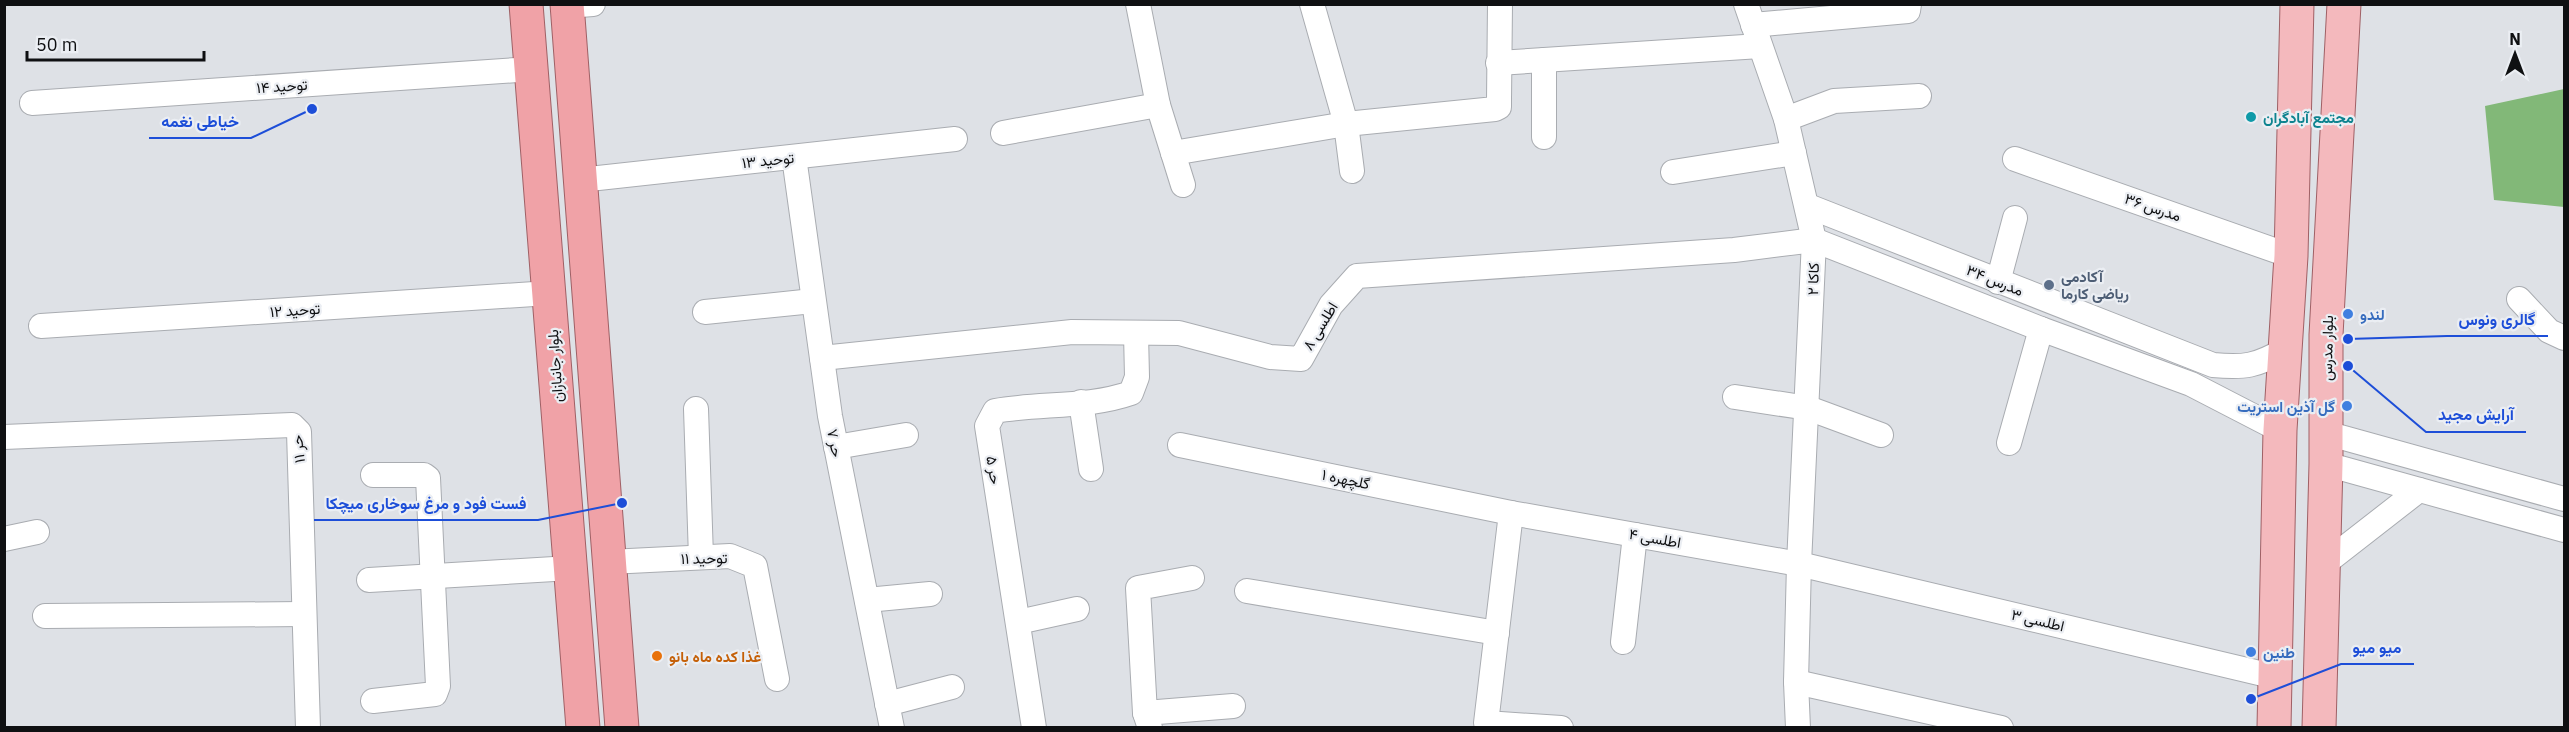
<svg xmlns="http://www.w3.org/2000/svg" width="2569" height="732" viewBox="0 0 2569 732" font-family="'IBM Plex Sans',Vazirmatn,sans-serif">
  <style>
    .forest { fill: #82b878 }
    .lines { fill: none; stroke-linecap: round; stroke-linejoin: round }
    .minor-casing { stroke: #a9acb1; stroke-width: 26 }
    .primary-casing { stroke: #9f6065; stroke-width: 35 }
    .trunk-casing { stroke: #9f6065; stroke-width: 35 }
    .minor { stroke: #fff; stroke-width: 24 }
    .primary { stroke: #f4b9bd; stroke-width: 33 }
    .trunk { stroke: #f0a2a7; stroke-width: 33 }
    .culture-dot { fill: #0f9aa8; stroke: #ebeef3; stroke-width: 2 }
    .service-dot { fill: #5c6f8a; stroke: #ebeef3; stroke-width: 2 }
    .shop-dot { fill: #3f7fe0; stroke: #ebeef3; stroke-width: 2 }
    .food-dot { fill: #e8710a; stroke: #ebeef3; stroke-width: 2 }
    .labels { text-anchor: middle; dominant-baseline: central; stroke-width: 4.5; stroke-linejoin: round; paint-order: stroke }
    .street-label { font-size: 15px; fill: #0f1012; stroke: #ebeef3 }
    .culture-label { font-size: 15px; font-weight: bold; fill: #0d838f; stroke: #ebeef3; text-anchor: start }
    .service-label { font-size: 15px; font-weight: bold; fill: #4e5e75; stroke: #ebeef3; text-anchor: start }
    .shop-label { font-size: 15px; font-weight: bold; fill: #366cbe; stroke: #ebeef3; text-anchor: start }
    .food-label { font-size: 15px; font-weight: bold; fill: #c56008; stroke: #ebeef3; text-anchor: start }
    .leader { fill: none; stroke: #1d4ed8; stroke-width: 2 }
    .callout-dot { fill: #1d4ed8; stroke: #ebeef3; stroke-width: 2 }
    .callout-label { font-size: 16px; text-anchor: middle; font-weight: bold; fill: #1d4ed8; stroke: #ebeef3; stroke-width: 4.5; stroke-linejoin: round; paint-order: stroke }
  </style>
  <rect width="100%" height="100%" fill="#dee1e6"/>
  <polygon class="forest" points="2564,89 2564,207 2494,200 2485,106"/>
  <g class="lines">
    <defs>
      <g id="minor">
        <polyline points="1138,4 1158,105 1183,185"/>
        <polyline points="1312,4 1346,124 1352,171"/>
        <polyline points="1746,4 1786,119 1814,240 1799,564 1796,682 1798,728"/>
        <polyline points="567,6 593,4"/>
        <polyline points="1753,25 1908,11 1909,4"/>
        <polyline points="1544,60 1544,137"/>
        <polyline points="1498,63 1760,46"/>
        <polyline points="32,103 532,69"/>
        <polyline points="1786,119 1834,101 1919,96"/>
        <polyline points="1003,133 1158,105"/>
        <polyline points="1173,153 1346,124 1495,109 1499,107 1499,100 1500,4"/>
        <polyline points="794,157 830,416 892,728"/>
        <polyline points="2015,159 2291,256"/>
        <polyline points="1673,172 1794,153"/>
        <polyline points="580,180 955,139"/>
        <path d="M1808,206L2213,365C2244,368 2257,366 2284,350"/>
        <polyline points="1998,282 2015,218"/>
        <polyline points="2519,299 2549,331 2564,338"/>
        <polyline points="705,312 813,301"/>
        <polyline points="41,326 549,293"/>
        <polyline points="822,358 1072,332 1179,333 1270,357 1301,359 1331,305 1357,276 1734,250 1814,240 2041,329 2191,384 2280,430"/>
        <polyline points="1735,397 1808,408 1881,435"/>
        <polyline points="1081,402 1091,469"/>
        <polyline points="696,409 701,557"/>
        <polyline points="2326,433 2564,499"/>
        <polyline points="4,437 292,425 299,432 308,728"/>
        <polyline points="2009,443 2041,329"/>
        <polyline points="1180,445 1511,513 1799,564 2276,677"/>
        <polyline points="836,447 906,435"/>
        <polyline points="2326,464 2564,530"/>
        <polyline points="373,475 424,475 428,478 438,686 435,694 373,701"/>
        <polyline points="1511,513 1486,723 1561,728"/>
        <polyline points="4,539 37,532"/>
        <polyline points="609,562 730,556 755,566 777,679"/>
        <polyline points="2324,564 2419,490"/>
        <polyline points="369,580 571,568"/>
        <polyline points="1247,591 1497,633"/>
        <polyline points="867,600 930,594"/>
        <polyline points="45,616 303,614"/>
        <polyline points="1018,622 1077,609"/>
        <polyline points="1623,642 1635,535"/>
        <polyline points="1796,682 2001,728"/>
        <polyline points="887,704 952,687"/>
        <polyline points="1145,713 1233,706"/>
        <path d="M1034,728L987,426L995,411C1040,403 1088,408 1131,393L1137,377L1136,333"/>
        <polyline points="1150,728 1145,713 1138,588 1192,578"/>
      </g>
      <g id="primary">
        <polyline points="2274,728 2280,430 2291,256 2297,4"/>
        <polyline points="2319,728 2326,464 2326,335 2344,4"/>
      </g>
      <g id="trunk">
        <polyline points="526,4 583,728"/>
        <polyline points="567,4 622,728"/>
      </g>
    </defs>
    <use href="#minor" class="minor-casing"/>
    <use href="#primary" class="primary-casing"/>
    <use href="#trunk" class="trunk-casing"/>
    <use href="#minor" class="minor"/>
    <use href="#primary" class="primary"/>
    <use href="#trunk" class="trunk"/>
  </g>
  <circle class="culture-dot" cx="2251" cy="117" r="6"/>
  <circle class="service-dot" cx="2049" cy="285" r="6"/>
  <g class="shop-dot">
    <circle cx="2348" cy="314" r="6"/>
    <circle cx="2347" cy="406" r="6"/>
    <circle cx="2251" cy="652" r="6"/>
  </g>
  <circle class="food-dot" cx="657" cy="656" r="6"/>
  <g class="labels">
    <g class="street-label">
      <text transform="translate(282 86) rotate(-4)">توحید ۱۴</text>
      <text transform="translate(768 160) rotate(-6)">توحید ۱۳</text>
      <text transform="translate(2153 207) rotate(19)">مدرس ۳۶</text>
      <text transform="translate(1813 279) rotate(-88)">کاکا ۲</text>
      <text transform="translate(1995 280) rotate(22)">مدرس ۳۴</text>
      <text transform="translate(295 310) rotate(-4)">توحید ۱۲</text>
      <text transform="translate(1320 326) rotate(-59)">اطلسی ۸</text>
      <text transform="translate(2327 348) rotate(-89)">بلوار مدرس</text>
      <text transform="translate(555 366) rotate(-94)">بلوار جانبازان</text>
      <text transform="translate(835 443) rotate(79)">حر ۷</text>
      <text transform="translate(298 449) rotate(-96)">حر ۱۱</text>
      <text transform="translate(994 470) rotate(81)">حر ۵</text>
      <text transform="translate(1346 479) rotate(12)">گلچهره ۱</text>
      <text transform="translate(1655 538) rotate(10)">اطلسی ۴</text>
      <text transform="translate(704 558) rotate(-1)">توحید ۱۱</text>
      <text transform="translate(2038 620) rotate(13)">اطلسی ۳</text>
    </g>
    <g class="culture-label">
      <text x="2263" y="117">مجتمع آبادگران</text>
    </g>
    <g class="service-label">
      <text x="2061" y="276">آکادمی<tspan x="2061" dy="17">ریاضی کارما</tspan></text>
    </g>
    <g class="shop-label">
      <text x="2360" y="314">لندو</text>
      <text x="2335" y="406" text-anchor="end">گل آذین استریت</text>
      <text x="2263" y="652">طنین</text>
    </g>
    <g class="food-label">
      <text x="669" y="656">غذا کده ماه بانو</text>
    </g>
  </g>
  <path class="leader" d="M312 109L251 138H149M2348 339L2447 336H2548M2348 366L2426 432H2526M622 503L538 520H314M2251 699L2341 664H2414"/>
  <g class="callout-dot">
    <circle cx="312" cy="109" r="6"/>
    <circle cx="2348" cy="339" r="6"/>
    <circle cx="2348" cy="366" r="6"/>
    <circle cx="622" cy="503" r="6"/>
    <circle cx="2251" cy="699" r="6"/>
  </g>
  <g class="callout-label">
    <text x="200" y="127">خیاطی نغمه</text>
    <text x="2497" y="325">گالری ونوس</text>
    <text x="2476" y="420">آرایش مجید</text>
    <text x="426" y="509">فست فود و مرغ سوخاری میچکا</text>
    <text x="2377" y="653">میو میو</text>
  </g>
  <rect width="2569" height="732" fill="none" stroke="#0f1012" stroke-width="12"/>
  <g transform="translate(2515 54)" stroke="#ebeef3" stroke-width="4.5" paint-order="stroke">
  <path d="M0-4.5L10 22L0 15L-10 22Z" fill="#0f1012"/>
  <text y="-9" font-size="16" font-weight="bold" text-anchor="middle" fill="#0f1012">N</text>
  </g>
  <path d="M27 51v9h177v-9" fill="none" stroke="#0f1012" stroke-width="3"/>
  <text x="36" y="51" font-size="18" fill="#0f1012" stroke="#ebeef3" stroke-width="4.5" paint-order="stroke">50 m</text>
</svg>
